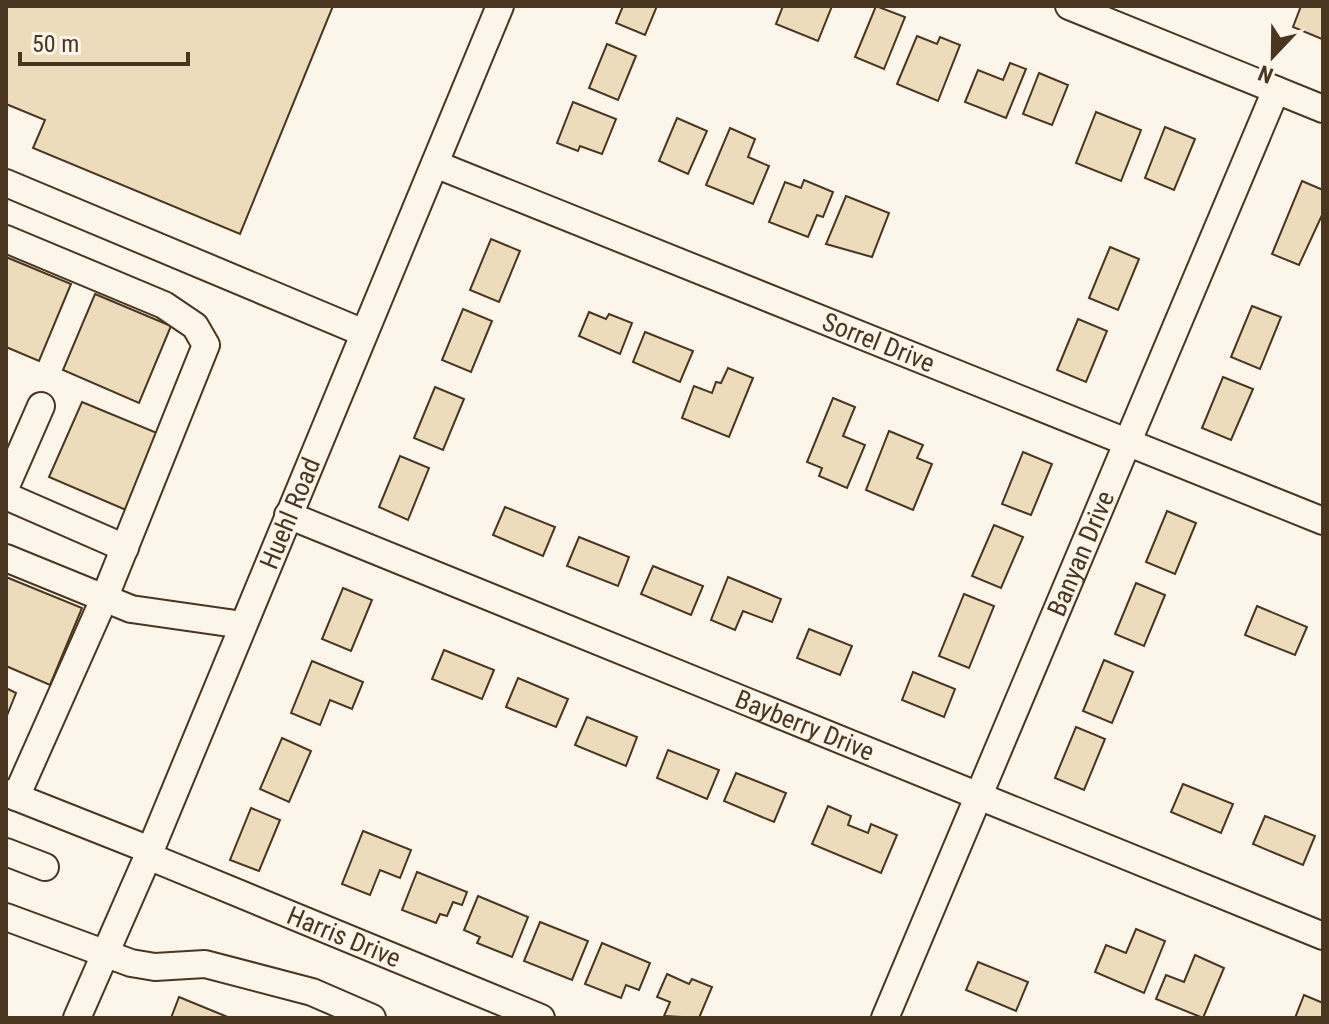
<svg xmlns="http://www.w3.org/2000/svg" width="1329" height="1024" viewBox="0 0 1329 1024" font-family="'Roboto Condensed',sans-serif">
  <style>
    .building { fill: #ecdcbc; stroke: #4a3520; stroke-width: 2 }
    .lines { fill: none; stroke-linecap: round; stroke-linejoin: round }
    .minor-casing { stroke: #4a3520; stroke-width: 30 }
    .minor { stroke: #fbf6e9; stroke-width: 26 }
    .labels { text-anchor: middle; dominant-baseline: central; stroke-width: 6; stroke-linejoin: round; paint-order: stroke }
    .street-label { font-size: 26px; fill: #4a3520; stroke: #fbf6e9 }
  </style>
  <rect width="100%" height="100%" fill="#fbf6e9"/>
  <g class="building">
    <polygon points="6,6 333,6 240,234 33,148 45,120 6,104"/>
    <polygon points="623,6 657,6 645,35 616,23"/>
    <polygon points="783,6 832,6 818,41 776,24"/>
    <polygon points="876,6 905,17 884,69 855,57"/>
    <polygon points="1301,6 1323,6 1322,39 1293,27"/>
    <polygon points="917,36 937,44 940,37 960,45 938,101 897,84"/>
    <polygon points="607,44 636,56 618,100 589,88"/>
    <polygon points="1010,63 1026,69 1006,118 965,102 978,70 1003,80"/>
    <polygon points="1039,73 1068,85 1052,125 1023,114"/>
    <polygon points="573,102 616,119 602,154 580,146 578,151 557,143"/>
    <polygon points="1096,112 1141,130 1121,181 1076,163"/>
    <polygon points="677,118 707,131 688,174 659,161"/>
    <polygon points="1165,127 1195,139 1174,190 1145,178"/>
    <polygon points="730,128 755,139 748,157 769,166 753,204 706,185"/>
    <polygon points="804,180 833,192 823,217 817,215 808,237 769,222 785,182 801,188"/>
    <polygon points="1302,181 1323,190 1323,213 1299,265 1272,254"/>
    <polygon points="846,196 889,213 872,257 826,244"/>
    <polygon points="491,239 520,251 499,302 470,290"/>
    <polygon points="1110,247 1139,259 1118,310 1089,298"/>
    <polygon points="6,257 71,284 39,361 6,347"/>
    <polygon points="95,294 171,326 139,403 63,370"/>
    <polygon points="1252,306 1281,317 1260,369 1231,357"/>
    <polygon points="463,309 492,321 471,372 442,360"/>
    <polygon points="589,312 606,319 609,314 632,323 620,354 579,336"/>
    <polygon points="1078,319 1107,331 1086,382 1057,370"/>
    <polygon points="645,332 693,351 680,382 633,362"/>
    <polygon points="728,368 753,378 729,437 682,418 694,386 712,393 716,382 721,383"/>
    <polygon points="1223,377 1253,389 1231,440 1202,428"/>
    <polygon points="435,387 464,399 443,450 414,438"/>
    <polygon points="833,398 855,407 843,436 865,445 847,488 819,476 822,468 807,462"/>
    <polygon points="82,402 157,433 126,510 49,477"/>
    <polygon points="889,431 923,445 917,458 932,464 913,510 866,490"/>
    <polygon points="1023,452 1052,464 1031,515 1002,504"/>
    <polygon points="400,456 429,468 408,520 379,507"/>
    <polygon points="505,507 555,527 543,556 493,535"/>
    <polygon points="1167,511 1196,523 1175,574 1146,562"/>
    <polygon points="994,525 1023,537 1001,588 972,576"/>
    <polygon points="579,537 629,557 618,586 567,566"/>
    <polygon points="653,566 703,586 691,615 641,594"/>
    <polygon points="6,577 82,608 50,685 6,666"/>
    <polygon points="728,577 781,599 772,622 743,611 735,630 711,620"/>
    <polygon points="1136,583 1165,595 1144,646 1115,634"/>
    <polygon points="343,588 372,600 351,651 322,639"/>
    <polygon points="964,594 994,606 969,668 939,656"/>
    <polygon points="1257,606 1307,627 1295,655 1245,635"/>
    <polygon points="809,629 852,646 840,675 797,658"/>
    <polygon points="444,650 494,670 482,699 432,679"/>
    <polygon points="1104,660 1133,672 1112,723 1083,711"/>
    <polygon points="312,661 363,682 352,709 330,700 320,725 291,713"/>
    <polygon points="913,672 955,689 944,717 902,700"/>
    <polygon points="518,678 568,699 556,727 506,707"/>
    <polygon points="6,688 16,693 6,718"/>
    <polygon points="587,717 637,737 626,766 575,745"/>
    <polygon points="1076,727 1105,739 1084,790 1055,778"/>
    <polygon points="282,738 311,751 289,802 260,789"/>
    <polygon points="668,750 719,770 707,799 657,778"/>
    <polygon points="736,773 786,793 774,822 724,801"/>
    <polygon points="1183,784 1233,804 1221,833 1171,812"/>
    <polygon points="828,806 851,816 848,825 868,833 871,824 897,835 881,873 812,844"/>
    <polygon points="251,808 280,820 259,871 230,860"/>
    <polygon points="1265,816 1315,836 1303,865 1253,844"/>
    <polygon points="363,831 411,850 400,878 380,870 370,895 342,884"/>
    <polygon points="417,872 467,892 462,905 453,902 447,916 440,914 436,923 402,910"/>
    <polygon points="478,896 528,917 512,957 477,943 480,937 464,930"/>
    <polygon points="540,922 588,941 572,980 524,961"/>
    <polygon points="1136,929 1165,941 1144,993 1095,972 1106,945 1126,953"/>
    <polygon points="602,943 650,963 639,990 626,985 621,998 585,984"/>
    <polygon points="1195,955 1224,968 1203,1018 1156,999 1166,975 1184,982"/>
    <polygon points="978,962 1028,982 1016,1011 966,990"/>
    <polygon points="667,974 689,984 692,979 712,987 699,1018 664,1016 670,1002 657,997"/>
    <polygon points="1304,995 1323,1003 1323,1018 1295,1018"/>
    <polygon points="179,997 230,1018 171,1018"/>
  </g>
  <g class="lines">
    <defs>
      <g id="minor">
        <polyline points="1069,6 1323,109"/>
        <path id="s1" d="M435,164L1323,521"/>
        <polyline points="6,183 364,333"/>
        <polyline points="6,239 164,305 195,326 206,345 104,599 16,797"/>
        <polyline points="6,486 41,406"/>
        <polyline points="6,496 125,548"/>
        <path id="s2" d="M288,515L1323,936"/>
        <polyline points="6,558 131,609 243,625"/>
        <polyline points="6,793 150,850"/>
        <polyline points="6,852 45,867"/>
        <path id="s3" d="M148,856L541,1018"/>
        <polyline points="6,917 131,963 155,967 205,964 312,992 372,1018"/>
        <path id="s4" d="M77,1018L148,856L500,6"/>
        <path id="s5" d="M885,1018L1276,90"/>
      </g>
    </defs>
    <use href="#minor" class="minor-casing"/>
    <use href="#minor" class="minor"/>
  </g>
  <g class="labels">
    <g class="street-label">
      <text stroke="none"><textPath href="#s1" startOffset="478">Sorrel Drive</textPath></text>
      <text stroke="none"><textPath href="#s4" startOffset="548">Huehl Road</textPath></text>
      <text stroke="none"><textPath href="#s5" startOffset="504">Banyan Drive</textPath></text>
      <text stroke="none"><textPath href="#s2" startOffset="558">Bayberry Drive</textPath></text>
      <text stroke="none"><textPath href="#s3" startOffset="212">Harris Drive</textPath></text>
    </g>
  </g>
  <rect width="1329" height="1024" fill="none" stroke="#4a3520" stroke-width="16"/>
  <g transform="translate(1273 56) rotate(202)" stroke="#fbf6e9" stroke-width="6" paint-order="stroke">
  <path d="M0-6L14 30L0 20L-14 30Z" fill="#4a3520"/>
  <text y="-12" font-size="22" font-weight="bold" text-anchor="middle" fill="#4a3520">N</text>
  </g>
  <path d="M20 52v12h168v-12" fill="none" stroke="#4a3520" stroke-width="4"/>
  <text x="32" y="52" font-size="24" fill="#4a3520" stroke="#fbf6e9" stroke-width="6" paint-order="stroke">50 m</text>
</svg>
